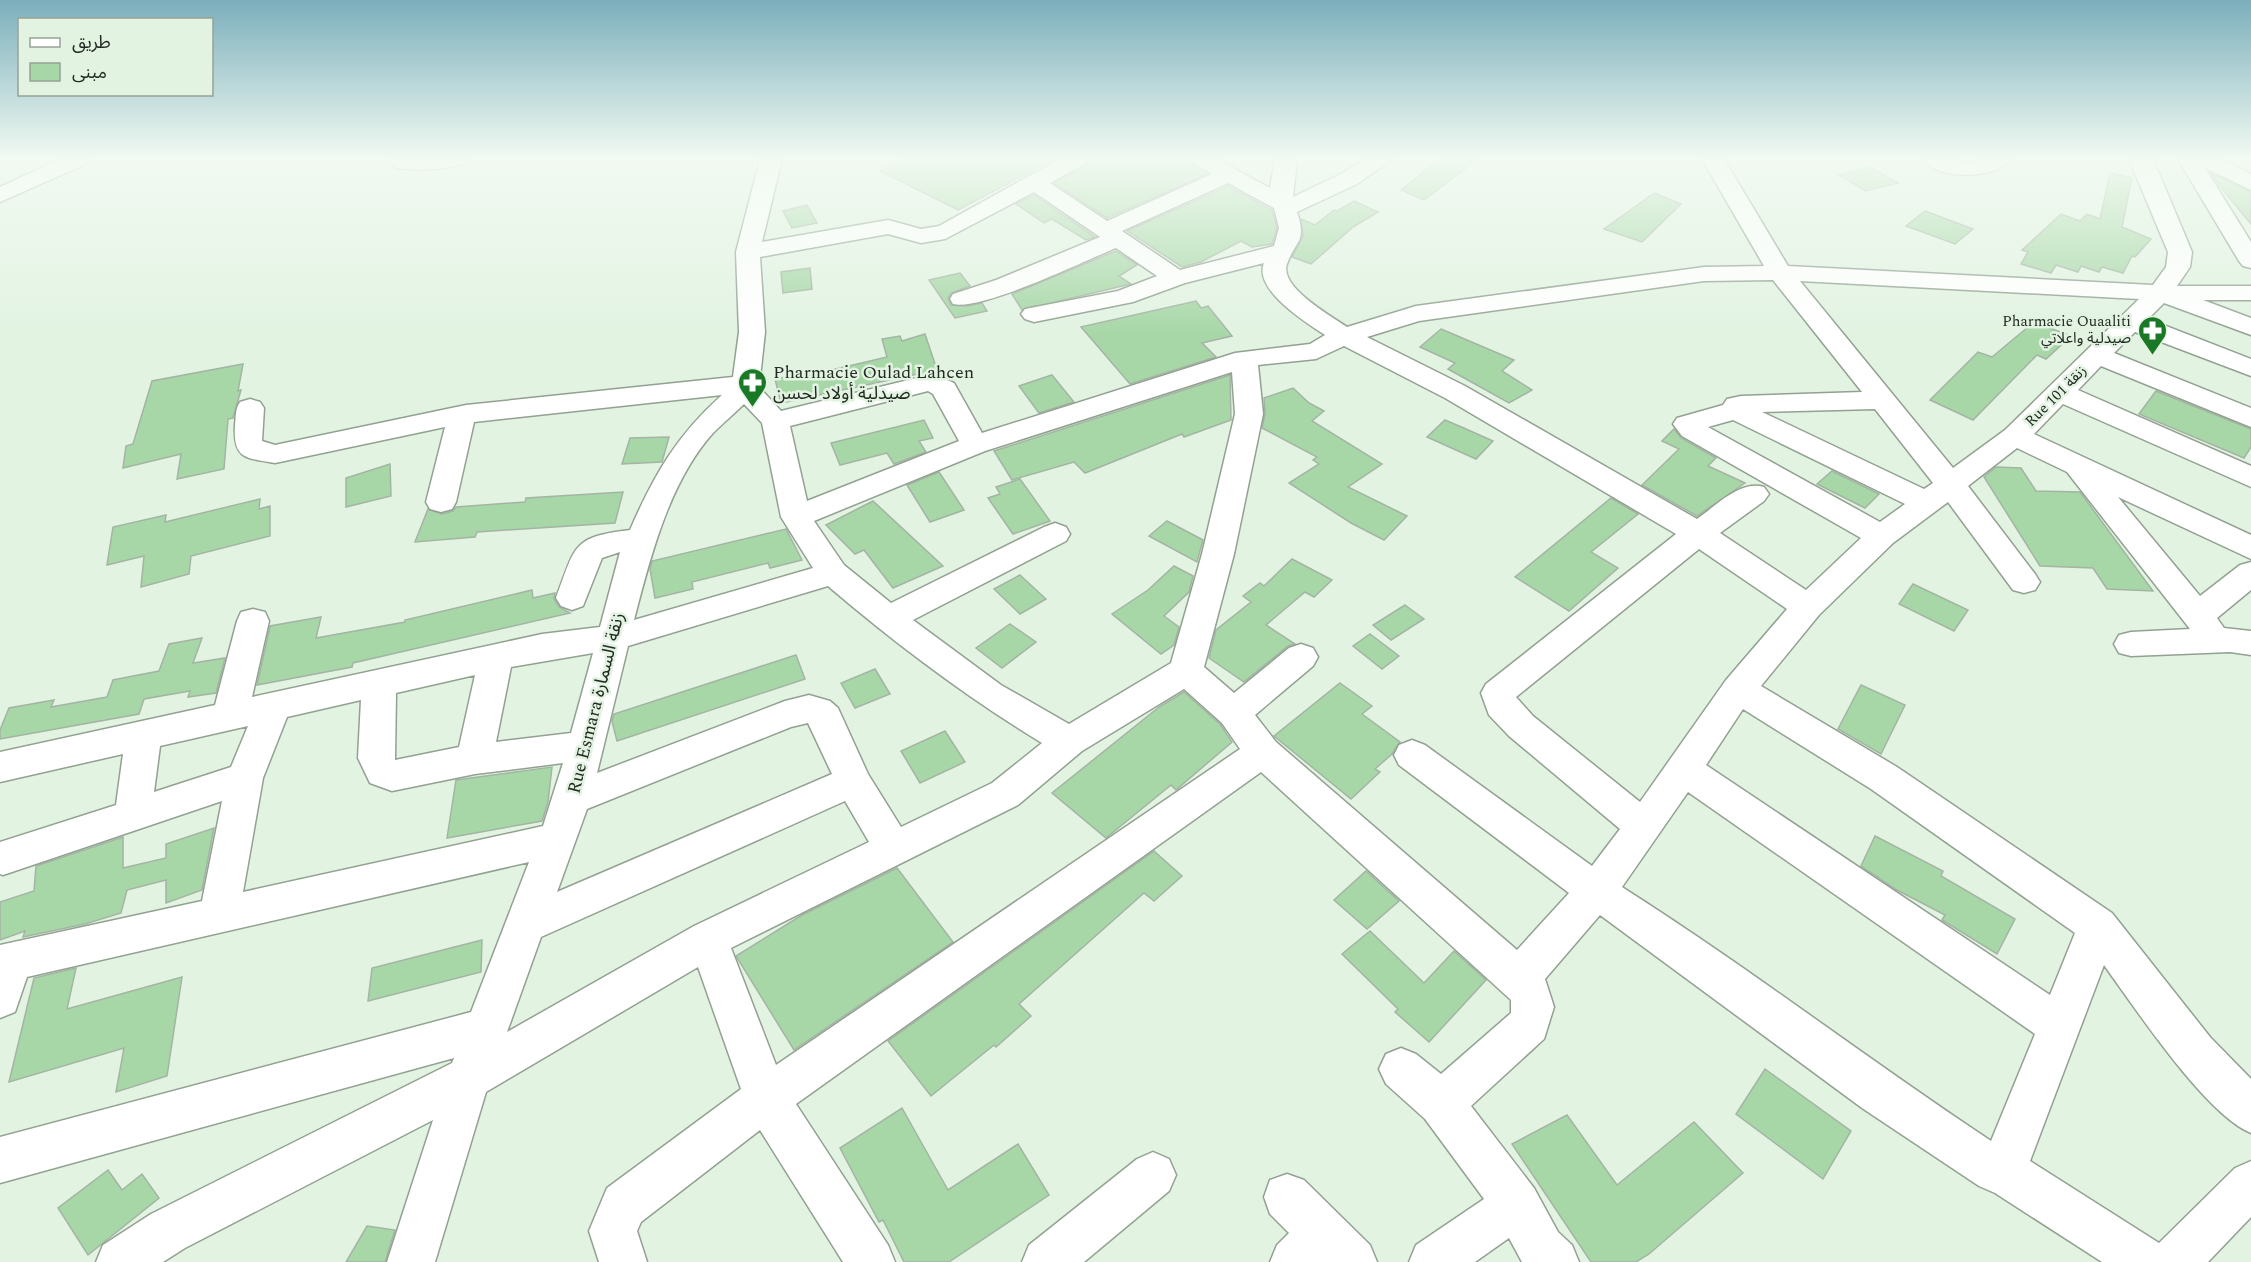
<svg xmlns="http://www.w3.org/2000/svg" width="2251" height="1262" viewBox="0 0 2251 1262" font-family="Spectral,'Noto Sans Arabic',serif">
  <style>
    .building { fill: #a7d7a7; stroke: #a4b4a4; stroke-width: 1.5 }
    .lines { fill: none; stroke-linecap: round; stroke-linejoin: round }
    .minor-casing { stroke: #92a191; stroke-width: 3 }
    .minor { fill: #fff; fill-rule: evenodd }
    .labels { text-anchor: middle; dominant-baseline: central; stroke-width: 5; stroke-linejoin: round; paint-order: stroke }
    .far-poi-label { font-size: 15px; fill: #232a23; stroke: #e2f3e2; text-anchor: end }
    .far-street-label { font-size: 15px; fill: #232a23; stroke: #e2f3e2 }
    .poi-label { font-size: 18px; fill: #232a23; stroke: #e2f3e2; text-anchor: start }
    .street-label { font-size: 18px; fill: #232a23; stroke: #e2f3e2 }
  </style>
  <rect width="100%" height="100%" fill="#e2f3e2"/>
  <g class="building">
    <polygon points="904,159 1055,159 958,210 880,171"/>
    <polygon points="1089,159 1186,159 1207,174 1107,218 1054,183 1085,166"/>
    <polygon points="1440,159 1478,159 1424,200 1401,190"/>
    <polygon points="1870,167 1898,183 1866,191 1839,175"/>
    <polygon points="2110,173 2132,178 2122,227 2151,239 2135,257 2132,256 2123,273 2102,267 2099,272 2081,266 2078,272 2056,265 2051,273 2021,264 2028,252 2022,250 2061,214 2080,221 2087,214 2100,219"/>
    <polygon points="2211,173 2251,192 2251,224 2218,184"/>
    <polygon points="1228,186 1272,210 1277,228 1272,244 1252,247 1241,241 1201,262 1182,267 1127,231"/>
    <polygon points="1654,193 1681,204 1642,242 1604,229"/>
    <polygon points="1034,195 1095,237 1086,240 1052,219 1044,223 1016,204"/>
    <polygon points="1354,201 1378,212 1353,227 1311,264 1292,257 1303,236 1301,219 1315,225 1334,210 1337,211"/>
    <polygon points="807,205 817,223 792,228 783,211"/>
    <polygon points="1925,211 1973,229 1955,244 1906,226"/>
    <polygon points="1116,251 1137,265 1119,276 1131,284 1022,310 1012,294"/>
    <polygon points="810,268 812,289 783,293 781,272"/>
    <polygon points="960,273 970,286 951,293 948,298 951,305 967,306 982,303 987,311 955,318 929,280"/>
    <polygon points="1196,301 1201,308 1208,306 1232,336 1202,343 1216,357 1130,384 1081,327"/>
    <polygon points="2034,322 2071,336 2046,359 2037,355 1973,420 1930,400 1978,352 1992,357"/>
    <polygon points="1441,329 1514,360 1502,371 1532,390 1509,403 1448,369 1455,363 1420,347"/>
    <polygon points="925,334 937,370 781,403 775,379 805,373 806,376 887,357 882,339 900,336 902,341"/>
    <polygon points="243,364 238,391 241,390 233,418 228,419 224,469 177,479 181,454 123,468 126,446 133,444 152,381"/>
    <polygon points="1052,375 1074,402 1039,413 1019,386"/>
    <polygon points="1230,375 1231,420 1184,437 1182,434 1085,473 1074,462 1012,480 994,451"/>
    <polygon points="1293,388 1309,403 1324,411 1312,421 1382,464 1348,487 1407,516 1384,540 1351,523 1289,483 1319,464 1313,460 1317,457 1262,428 1265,414 1264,398"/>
    <polygon points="2156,391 2251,429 2251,447 2244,458 2139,414"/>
    <polygon points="924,420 933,438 919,441 926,452 894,464 887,453 840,465 831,443"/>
    <polygon points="1445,420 1466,429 1493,441 1476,459 1427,437"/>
    <polygon points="1674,429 1681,438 1716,458 1708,466 1745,483 1697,516 1642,485 1679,449 1662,441"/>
    <polygon points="669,437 662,462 622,464 630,438"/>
    <polygon points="390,464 391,496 346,507 346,478"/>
    <polygon points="1996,467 2021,468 2036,491 2080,492 2153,591 2107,589 2093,568 2040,566 1984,477"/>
    <polygon points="1832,471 1879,494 1865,508 1817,484"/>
    <polygon points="939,472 964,510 930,522 907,485"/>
    <polygon points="1020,479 1050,521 1013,534 988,498 1000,494 996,487"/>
    <polygon points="623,492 615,523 477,532 475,537 415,542 428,509 442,514 453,511 456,507 525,502 526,498"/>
    <polygon points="1611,498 1638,514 1591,552 1618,568 1569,611 1515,577"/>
    <polygon points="260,499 259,509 270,506 270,536 191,556 189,574 141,587 144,556 107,565 113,527 166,515 165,522"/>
    <polygon points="873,501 943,566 893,588 864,550 855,554 826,525"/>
    <polygon points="1167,521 1203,540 1197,562 1149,536"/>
    <polygon points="786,529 802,560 770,568 768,563 692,582 693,589 655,598 650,569 652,561"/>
    <polygon points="1292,559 1332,580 1314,597 1305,592 1266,625 1295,644 1288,646 1244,682 1209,658 1216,630 1251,602 1243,596 1260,583 1264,586"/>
    <polygon points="1174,566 1193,576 1189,592 1164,616 1179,627 1174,645 1161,654 1112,614 1148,590"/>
    <polygon points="1020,575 1046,599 1020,614 994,589"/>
    <polygon points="1913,584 1968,610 1954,631 1899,604"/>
    <polygon points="532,590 533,598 555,593 554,599 559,607 570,613 353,663 352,667 257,685 270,626 321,617 316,638 405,622 405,620"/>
    <polygon points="1405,605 1424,619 1391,640 1373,625"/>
    <polygon points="1010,624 1036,642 1002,668 976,648"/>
    <polygon points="1370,634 1399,656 1382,669 1353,646"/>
    <polygon points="202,638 193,663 225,658 216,693 188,697 190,691 144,699 139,714 0,739 0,730 9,708 54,700 51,707 107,697 113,680 159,671 169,644"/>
    <polygon points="796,655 805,679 617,741 612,721 614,714"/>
    <polygon points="875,669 890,694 855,708 841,683"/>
    <polygon points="1340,683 1372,706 1362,714 1400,742 1392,754 1375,769 1380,772 1351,799 1274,736"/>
    <polygon points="1861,685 1905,705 1881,754 1838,729"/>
    <polygon points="1184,692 1220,724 1232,742 1176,790 1171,785 1106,838 1052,793 1159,707"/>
    <polygon points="945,731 965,762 920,783 901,751"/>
    <polygon points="552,767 548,802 542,821 447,838 456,780"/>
    <polygon points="214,828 202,890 166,903 166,880 127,890 121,913 85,924 23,937 25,931 0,940 0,902 34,891 36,866 123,837 123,868 166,858 166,844"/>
    <polygon points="1875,836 1943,871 1941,876 2015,919 1997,954 1942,920 1945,915 1897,890 1861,866"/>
    <polygon points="1154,851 1182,876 1154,901 1144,893 1019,1004 1031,1016 996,1047 994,1045 931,1096 888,1041"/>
    <polygon points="897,868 953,942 794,1050 736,956 802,915"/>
    <polygon points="1366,871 1399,901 1367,929 1334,900"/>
    <polygon points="1370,931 1424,983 1454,951 1486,980 1429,1042 1395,1012 1398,1009 1342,954"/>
    <polygon points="482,940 481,972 368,1001 372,968"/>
    <polygon points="76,968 67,1009 182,977 167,1076 116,1092 124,1048 9,1082 34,978"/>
    <polygon points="1765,1069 1851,1131 1823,1179 1736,1114"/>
    <polygon points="902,1108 948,1190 1018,1144 1049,1195 949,1262 904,1262 883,1220 879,1222 840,1148"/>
    <polygon points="1567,1115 1617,1185 1694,1122 1743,1173 1649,1254 1636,1262 1591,1262 1512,1144"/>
    <polygon points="108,1170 122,1190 142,1174 159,1198 88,1255 58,1208"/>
    <polygon points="367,1226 395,1230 385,1262 346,1262"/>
  </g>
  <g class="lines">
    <defs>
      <g id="minor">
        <polygon points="60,159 89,159 86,164 0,202 0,187"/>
        <path d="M391,159H468L465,164C443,169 417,172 395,167Z"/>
        <path d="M760,159H782L762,242L888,220L921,229L939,226L1060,159H1087L1084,164L1050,183L1107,221L1212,174L1189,159H1216L1270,188L1275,159H1297L1293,197L1341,174L1366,159H1392L1357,184L1297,212C1307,243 1296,239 1287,264C1279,287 1331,316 1347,327L1416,306L1704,267L1764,266L1702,159H1724L1788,266L2153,285L2166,267L2168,252L2131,164V159H2153L2192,252L2190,267L2177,286H2251V300H2203L2251,318V335L2164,303L2148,319L2251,359V376L2135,332L2114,353L2251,408V427L2101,366L2078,390L2251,466V487L2063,404L2034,434L2251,535V559L2118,497L2200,596L2240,565L2251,562V590L2217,618L2224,628L2251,631V655L2230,652L2131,656L2119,653L2114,644L2119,635L2131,632L2190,629L2067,472L2017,448L1968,486L2035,574L2040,582L2035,590L2024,593L2013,590L1948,502L1893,543L1819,615L1761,686L1897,767L2112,913L2210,1037L2251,1079V1133C2206,1115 2135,1008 2104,965L2030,1161L2159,1243L2235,1168L2251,1161V1217L2208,1262H2102L1995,1193L1979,1186L1862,1108L1600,915L1545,979L1554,1007L1544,1039L1471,1106L1534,1188L1558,1232L1572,1245L1579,1262H1522L1509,1238L1475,1262H1409L1416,1245L1484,1199L1425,1119L1386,1084L1379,1069L1386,1054L1401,1048L1416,1054L1441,1074L1511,1013V1000L1261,772L796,1104L888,1245L895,1262H843L760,1130L641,1222L637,1231L647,1262H599L589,1231L607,1188L741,1089L698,967L486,1092L435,1262H387L433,1120L185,1248L163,1262H96L103,1245L151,1214L452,1063L454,1058L0,1183V1137L471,1012L529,862L27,977L15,1012L0,1018V945L202,901L222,801L3,875L0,874V842L116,805L123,754L0,782V752L215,705L237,621L241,612L253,609L265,612L269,621L252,697L542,634L600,627L620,552L602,558L583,606L572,610L561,606L556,598C576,546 571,537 630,530C654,475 677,435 722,395L474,422L456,502L452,509L441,512L430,509L426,502L445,427L275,463C244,458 233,458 235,425C236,416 235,409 240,402L250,399L260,402L264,408L262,441L275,445L466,405L733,377L739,332L736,252ZM1228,183L1274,208L1279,228L1274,246L1180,270L1122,231ZM1034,192L1100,237L996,280L953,294L950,299L953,304C982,311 1084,261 1116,248L1157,276L1118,291L1025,309L1021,314L1025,319L1034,322L1133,302L1185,283L1264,263C1253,290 1307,323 1325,335L1310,344L1235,353L982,433L954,383L933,374L781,411L759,387L765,332L760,257L888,234L921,243L945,239ZM1773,280L1862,392L1741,396L1727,399L1723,405L1677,418L1673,424L1682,436L1861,538L1806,590L1720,533L1764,501L1769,494L1764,487C1740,480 1716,506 1697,519L1465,386L1367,337L1419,321L1704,281ZM1800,281L2139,299L2005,430L1953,468ZM1344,346L1445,398L1676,534L1486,684L1481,693L1489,715L1509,736L1620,829L1592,866L1425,745L1412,740L1399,745L1394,755L1399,765L1569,893L1517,950L1276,742L1255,715L1313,666L1318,657L1313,648L1301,644L1289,648L1234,693L1204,667L1234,554L1263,414L1258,365L1316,359ZM1232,372L1235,414L1202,554L1171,663L1069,724L1001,685L913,620L1066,541L1070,534L1066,527L1055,523L1044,527L891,603L844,565L814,521L985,451ZM928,391L933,394L959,441L807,501L790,426ZM744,404L762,423L781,517L813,568L634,620C650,558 669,482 713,433C723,423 734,414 744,404ZM1875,409L1933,483L1924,489L1762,412ZM1733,420L1905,504L1880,522L1708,427ZM1699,549L1787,609L1726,680L1640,802L1533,716L1516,697ZM828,586C896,644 965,696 1042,743L992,783L901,827L868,774L838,708L830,701L809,695L785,701L597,773L628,646ZM593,653L571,733L496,742L511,667ZM475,675L459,747L395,760L396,693ZM1184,689L1222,723L1240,749L776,1065L731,948L1018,805L1082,751ZM361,700L358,758L370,783L392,791L475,774L563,763L543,826L243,892L263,778L287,717ZM1743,709L1871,789L2075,933L2050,995L1706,765ZM808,723L832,774L557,892L587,809L791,727ZM248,726L231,767L154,792L160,746ZM1688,792L2035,1034L1991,1141C1867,1059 1748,967 1622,887ZM845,801L869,842L694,926L507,1032L541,937Z"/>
        <path d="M1922,159H1952L1967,163L1984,159H2011C1996,180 1937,180 1922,159Z"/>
        <polygon points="2178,159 2221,159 2251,174 2251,190 2205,168 2251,242 2251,268 2243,266 2239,261"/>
        <polygon points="1153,1152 1169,1159 1176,1175 1169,1191 1084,1262 1022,1262 1029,1245 1137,1159"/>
        <polygon points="1287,1174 1304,1180 1370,1245 1377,1262 1270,1262 1277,1245 1289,1233 1270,1214 1264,1197 1270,1180"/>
      </g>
    </defs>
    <use href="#minor" class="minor-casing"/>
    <use href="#minor" class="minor"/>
  </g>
  <linearGradient id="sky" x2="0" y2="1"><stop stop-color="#7bafbc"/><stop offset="0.47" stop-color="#f2faf2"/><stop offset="1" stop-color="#f2faf2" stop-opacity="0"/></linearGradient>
  <rect width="2251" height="336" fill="url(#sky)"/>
  <defs>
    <symbol id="pharmacy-pin" viewBox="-11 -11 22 30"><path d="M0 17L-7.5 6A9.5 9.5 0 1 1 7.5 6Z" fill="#1b7827" stroke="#e2f3e2"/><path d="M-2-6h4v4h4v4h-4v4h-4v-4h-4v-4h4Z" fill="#fff"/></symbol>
  </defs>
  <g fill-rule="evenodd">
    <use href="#pharmacy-pin" x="2136" y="314" width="33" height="45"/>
    <use href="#pharmacy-pin" x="736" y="366" width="33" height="45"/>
  </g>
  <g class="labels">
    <g class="far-poi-label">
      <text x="2131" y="321">Pharmacie Ouaaliti<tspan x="2131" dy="17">صيدلية واعلاتي</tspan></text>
    </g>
    <g class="far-street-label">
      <text transform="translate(2056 396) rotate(-45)">Rue 101 زنقة</text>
    </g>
    <g class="poi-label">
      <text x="773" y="372">Pharmacie Oulad Lahcen<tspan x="773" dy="21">صيدلية أولاد لحسن</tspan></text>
    </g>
    <g class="street-label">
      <text transform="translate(596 703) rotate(-76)">Rue Esmara زنقة السمارة</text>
    </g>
  </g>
  <rect x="18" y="18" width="195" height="78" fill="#e2f3e2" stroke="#96a396" stroke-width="1.5"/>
  <rect x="30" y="38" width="30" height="9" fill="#ffffff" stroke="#96a396" stroke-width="1.5"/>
  <text x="72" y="48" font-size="18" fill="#232a23">طريق</text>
  <rect x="30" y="63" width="30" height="18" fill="#a7d7a7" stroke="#96a396" stroke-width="1.5"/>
  <text x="72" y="78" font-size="18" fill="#232a23">مبنى</text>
</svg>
